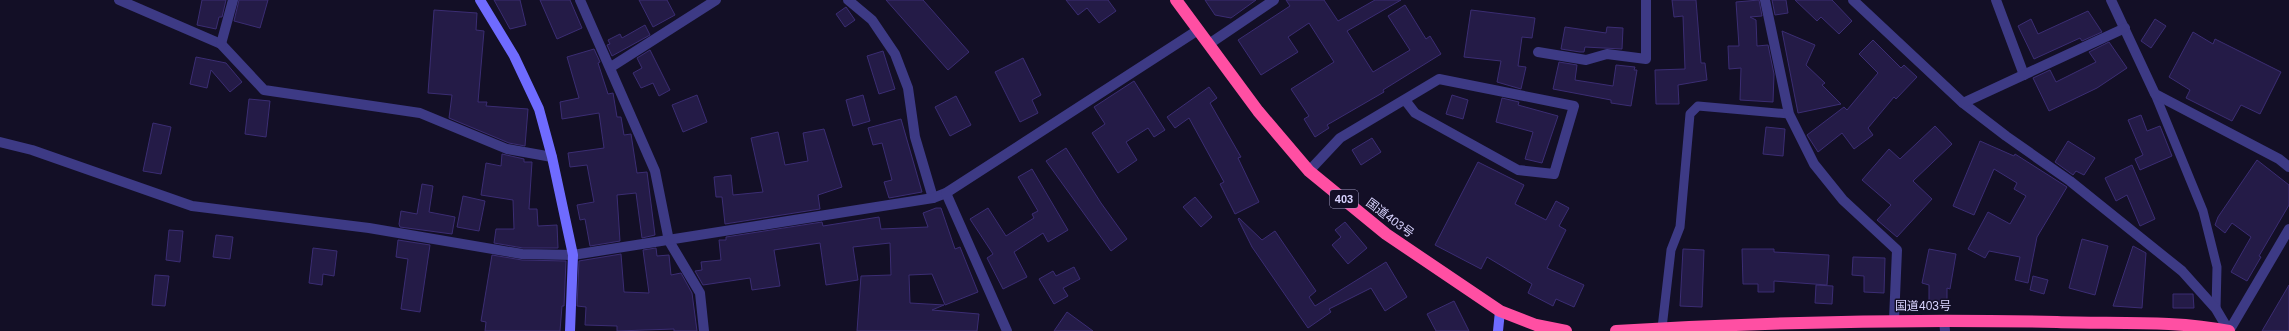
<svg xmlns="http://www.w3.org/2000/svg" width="2289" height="331" viewBox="0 0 2289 331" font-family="Arial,'Noto Sans JP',sans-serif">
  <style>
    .building { fill: #241b47; stroke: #3b2d73 }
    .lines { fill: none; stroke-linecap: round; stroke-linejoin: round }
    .lane { stroke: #3d3a85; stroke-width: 9 }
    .street { stroke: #3d3a85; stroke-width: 10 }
    .secondary { stroke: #6f6bff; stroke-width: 10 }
    .highway { stroke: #ff4fa3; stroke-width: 12 }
    .labels { text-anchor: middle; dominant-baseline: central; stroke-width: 3; stroke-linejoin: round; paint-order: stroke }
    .shield { fill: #130f26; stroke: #9e99be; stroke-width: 1 }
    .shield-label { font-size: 11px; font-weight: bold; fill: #d9d4ff }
    .street-label { font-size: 12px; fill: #d9d4ff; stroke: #130f26 }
  </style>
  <rect width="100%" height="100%" fill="#130f26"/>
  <g class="building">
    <polygon points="202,0 226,0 222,17 219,17 216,29 197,25"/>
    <polygon points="239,0 268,0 260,28 234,21"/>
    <polygon points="494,0 520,0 526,25 510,29"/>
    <polygon points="540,0 570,0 582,28 557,39"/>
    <polygon points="639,0 667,0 675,15 653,27"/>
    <polygon points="886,0 923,0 969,52 948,70"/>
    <polygon points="1066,0 1108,0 1116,11 1099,23 1087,8 1078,15"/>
    <polygon points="1205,0 1256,0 1231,18 1215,15"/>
    <polygon points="1286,0 1324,0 1338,21 1375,0 1401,0 1347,31 1373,72 1410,50 1388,16 1405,5 1426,39 1430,36 1441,54 1383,90 1384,92 1327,125 1329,128 1315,137 1304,119 1309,116 1291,89 1334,62 1309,23 1288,37 1298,52 1261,75 1238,40 1290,6"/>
    <polygon points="1672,0 1696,0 1701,63 1705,63 1707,80 1678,85 1679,104 1656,104 1655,70 1685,69 1683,16 1674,17"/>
    <polygon points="1759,0 1762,16 1750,17 1756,20 1757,46 1768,45 1774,74 1773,102 1740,100 1741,68 1729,69 1728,46 1739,46 1736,2"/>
    <polygon points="1772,0 1786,0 1788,13 1775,15"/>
    <polygon points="1795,0 1832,0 1852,21 1839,34 1821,17 1817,21"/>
    <polygon points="846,7 855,20 845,27 836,14"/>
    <polygon points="434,10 477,13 476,30 484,31 478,102 487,102 486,106 528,109 525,146 509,143 449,118 452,95 428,93"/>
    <polygon points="1471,10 1535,18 1532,38 1522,37 1518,66 1526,67 1521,89 1497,82 1501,61 1464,57"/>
    <polygon points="2088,11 2102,32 2082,41 2080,38 2034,59 2018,26 2031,19 2038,34"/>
    <polygon points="2155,19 2166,26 2151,48 2141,41"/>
    <polygon points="645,25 650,35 612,56 607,45 610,44 608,40 620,34 622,38"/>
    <polygon points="1565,27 1606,33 1607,27 1623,28 1622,49 1585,47 1584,52 1580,52 1561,49"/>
    <polygon points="1782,31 1815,45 1806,65 1825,83 1822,85 1841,104 1798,113"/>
    <polygon points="2193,32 2213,44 2215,39 2281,72 2260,114 2241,105 2232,121 2186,98 2190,90 2169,77"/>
    <polygon points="1873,40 1901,68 1904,65 1917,77 1896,99 1894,97 1868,128 1873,135 1854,149 1842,133 1818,152 1807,135 1844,107 1847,110 1878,73 1859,54"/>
    <polygon points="2109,42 2127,68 2097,88 2049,111 2033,78 2050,70 2056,82 2096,62 2089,52"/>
    <polygon points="594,49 600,62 598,63 608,94 613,93 617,117 621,117 624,135 631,134 637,173 647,172 655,235 642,238 636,193 617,195 620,241 590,246 585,219 580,220 577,205 594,202 587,165 570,167 568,153 604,148 599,113 562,119 560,102 579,98 567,57"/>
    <polygon points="650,50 670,90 659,96 653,83 641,88 633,73 642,68 637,58"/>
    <polygon points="883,51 895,89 879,94 867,56"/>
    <polygon points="196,57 226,63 242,82 230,92 211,70 207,88 190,84"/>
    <polygon points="1023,58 1041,95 1032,100 1038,113 1020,122 995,72"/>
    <polygon points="1559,62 1577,65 1575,80 1613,86 1616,65 1635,67 1634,70 1637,70 1631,106 1611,103 1611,100 1553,89"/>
    <polygon points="1134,81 1165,130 1154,137 1148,128 1126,142 1137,160 1118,173 1092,133 1105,124 1094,107"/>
    <polygon points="1209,87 1217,98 1210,103 1241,157 1238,158 1259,202 1235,214 1220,184 1224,182 1189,118 1175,128 1167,117"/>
    <polygon points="697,95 707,122 683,132 672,105"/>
    <polygon points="863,95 870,121 853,126 846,100"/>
    <polygon points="1452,95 1468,100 1463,119 1446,114"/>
    <polygon points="956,96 971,125 950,136 935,107"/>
    <polygon points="1502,98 1519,102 1518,105 1558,116 1542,163 1525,159 1533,132 1496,122"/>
    <polygon points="249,99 270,101 266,137 245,134"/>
    <polygon points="2141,115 2147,131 2160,126 2172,156 2140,170 2135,159 2143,155 2128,120"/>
    <polygon points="901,119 922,192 889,198 884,182 892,180 882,143 873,145 868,128"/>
    <polygon points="153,123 171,127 161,174 143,171"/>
    <polygon points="1935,126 1952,144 1913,181 1932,199 1897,237 1877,220 1891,205 1862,180 1889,149 1900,159"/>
    <polygon points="1766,127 1785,129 1783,156 1763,154"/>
    <polygon points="824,129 842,187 818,195 820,209 725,224 722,197 716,197 714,177 731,175 733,195 763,192 751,138 778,132 785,165 808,161 803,133"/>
    <polygon points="1372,138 1381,152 1361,165 1352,150"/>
    <polygon points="1980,141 2014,156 2015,154 2067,187 2037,237 2028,283 2015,280 2020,257 1989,251 1985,258 1968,249 1988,212 2010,224 2026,196 2014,189 2017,183 1994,169 1974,215 1953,206"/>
    <polygon points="2068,141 2095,158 2084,175 2076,171 2073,175 2055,162"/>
    <polygon points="1066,148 1101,203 1127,239 1111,251 1046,161"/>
    <polygon points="502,154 524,159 524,162 532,162 529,209 537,209 538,226 557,225 558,248 523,248 494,243 496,229 514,229 513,200 481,195 486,163 501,166"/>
    <polygon points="2257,160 2289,185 2289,205 2259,256 2261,257 2247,281 2231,272 2251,237 2232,223 2225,233 2215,225 2218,217"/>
    <polygon points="1478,162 1524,185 1515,204 1546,220 1556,201 1569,208 1559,226 1566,230 1547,268 1584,285 1574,307 1556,299 1553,306 1528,293 1532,284 1487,257 1481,269 1435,245"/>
    <polygon points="2132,165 2155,219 2140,226 2127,195 2116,201 2105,178"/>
    <polygon points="1032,169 1068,230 1048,242 1043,233 1014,252 1027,277 1003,289 987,258 993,254 970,219 988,208 1006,236 1034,218 1032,214 1038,211 1018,177"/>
    <polygon points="422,184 433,186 429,212 455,217 452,234 400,227 399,224 401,211 417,214"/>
    <polygon points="463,196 485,201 479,231 457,227"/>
    <polygon points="1195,197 1212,217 1201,227 1183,207"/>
    <polygon points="936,208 941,208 955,249 960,247 978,292 945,305 932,274 909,275 910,303 944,305 932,310 979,314 977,331 857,331 861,276 891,275 890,243 853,247 858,280 826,285 820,243 774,250 780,286 752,290 750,278 703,285 695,271 702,270 701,262 721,260 719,240 726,240 726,237 822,222 823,226 879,217 881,229 928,227 923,213"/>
    <polygon points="1239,218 1262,240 1275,231 1316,291 1309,297 1315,306 1386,262 1407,297 1385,311 1371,288 1329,309 1331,312 1308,328 1252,247 1238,219"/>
    <polygon points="1345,222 1367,248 1348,264 1332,245 1341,237 1335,230"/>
    <polygon points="169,230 183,231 180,262 166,260"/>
    <polygon points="216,235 233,237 230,259 213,257"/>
    <polygon points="2082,239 2108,246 2095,295 2069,288"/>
    <polygon points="398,240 430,245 420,312 401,309 408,259 396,257"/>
    <polygon points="2133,246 2146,253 2142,308 2113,306"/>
    <polygon points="313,248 337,251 334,276 323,274 322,285 309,283"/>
    <polygon points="656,248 657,256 669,255 671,275 681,273 692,293 697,331 674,331 674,329 617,331 617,326 585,325 586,307 577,306 579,261 621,254 624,292 649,293 643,250"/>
    <polygon points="1683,249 1704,250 1702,307 1680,306"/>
    <polygon points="1742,249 1774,249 1774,252 1829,255 1827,285 1774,281 1774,292 1758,292 1758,284 1743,284"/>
    <polygon points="1929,249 1956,254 1950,289 1947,288 1947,303 1929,303 1929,285 1922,283"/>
    <polygon points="492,255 522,260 566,261 564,306 562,306 560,331 485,331 486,322 481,321"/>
    <polygon points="1853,257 1885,258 1884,293 1864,292 1864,276 1852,275"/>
    <polygon points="1074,267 1080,279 1063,288 1068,296 1054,304 1039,279 1053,271 1056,276"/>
    <polygon points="155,275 169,276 165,306 152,305"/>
    <polygon points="2033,276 2048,280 2044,294 2030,290"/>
    <polygon points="1816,285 1833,286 1832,304 1815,303"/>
    <polygon points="2289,285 2289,331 2262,331"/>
    <polygon points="2173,294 2193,294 2194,308 2173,308"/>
    <polygon points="1454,301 1469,331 1436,331 1427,314"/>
    <polygon points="1067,312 1093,331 1054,331"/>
  </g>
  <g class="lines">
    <g class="lane">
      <polyline points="2155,94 2203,211 2217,267 2216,309"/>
      <polyline points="1662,328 1671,250 1680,227 1690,114 1698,106 1789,114"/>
    </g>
    <g class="street">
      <polyline points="119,0 221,44 264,90 420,113 507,149 552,157"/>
      <polyline points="580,0 655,171 669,241 700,293 704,331"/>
      <polyline points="848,0 872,20 895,54 908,88 915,137 933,198"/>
      <polyline points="1765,0 1789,114 1814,164 1843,200 1897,250 1894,320"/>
      <polyline points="1853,0 1963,103 2006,136 2070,181 2182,271 2216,309 2229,331 2289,229"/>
      <polyline points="1996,0 2024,75"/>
      <polyline points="2111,0 2155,94 2279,159 2289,167"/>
      <polyline points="221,44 233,0"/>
      <polyline points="1209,44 1274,0"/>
      <polyline points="1538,52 1586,60 1607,54 1646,59 1646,0"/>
      <polyline points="611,67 716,0"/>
      <polyline points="1963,103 2125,28"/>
      <polyline points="0,142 32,150 192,206 369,228 522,254 573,255 933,198 946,193 1198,30"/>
      <polyline points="1309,171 1340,138 1439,79 1574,106 1554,174 1518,170 1415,113 1405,100"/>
      <polyline points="946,193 1007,331"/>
      <polyline points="1944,320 1945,331"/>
    </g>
    <g class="secondary">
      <polyline points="480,0 514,56 539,109 552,157 573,255 570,331"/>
      <polyline points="1498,331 1500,311"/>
    </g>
    <g class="highway">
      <polyline points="1176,0 1258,111 1309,171 1386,234 1500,311 1536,325 1566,331"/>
      <path d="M1616,331C1763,322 1910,319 2057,322C2113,324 2175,320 2229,331"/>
    </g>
  </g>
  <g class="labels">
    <rect class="shield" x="1330" y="190" width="28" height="18" rx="3"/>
    <g class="shield-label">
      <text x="1344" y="199">403</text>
    </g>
    <g class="street-label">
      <text transform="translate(1390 218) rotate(37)">国道403号</text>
      <text x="1923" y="306">国道403号</text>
    </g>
  </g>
</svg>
